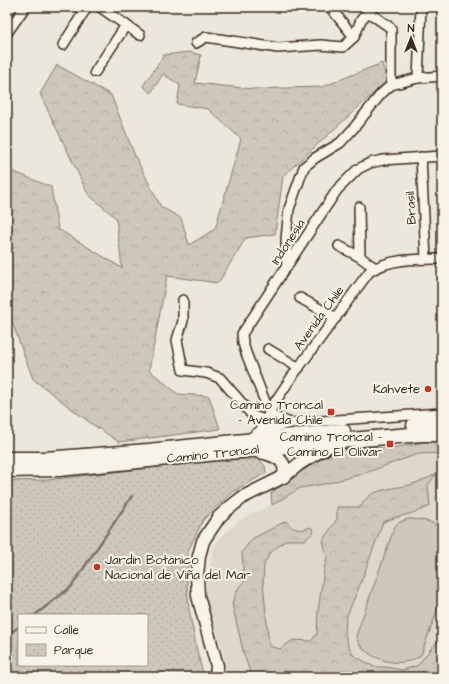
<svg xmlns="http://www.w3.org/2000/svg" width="449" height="684" viewBox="0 0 449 684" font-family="'Architects Daughter',sans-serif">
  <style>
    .built { fill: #ddd7cc }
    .grass { fill: url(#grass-tufts); stroke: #84796d }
    .forest { fill: url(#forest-crowns); stroke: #84796d }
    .park { fill: url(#park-dots); stroke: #84796d; fill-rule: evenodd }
    .pitch { fill: #cec8bc; stroke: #84796d }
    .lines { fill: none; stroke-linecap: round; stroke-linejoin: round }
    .stream { stroke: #7c7064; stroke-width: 2.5 }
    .street-casing { stroke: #3b2a1e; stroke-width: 12 }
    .secondary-casing { stroke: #3b2a1e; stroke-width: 15 }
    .primary-casing { stroke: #3b2a1e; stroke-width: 17 }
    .street { stroke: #f7f3e8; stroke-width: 9 }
    .secondary { stroke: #f7f3e8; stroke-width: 12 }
    .primary { stroke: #f7f3e8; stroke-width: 14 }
    .poi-dot { fill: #c8321e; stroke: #f7f3e8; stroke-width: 1.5 }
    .labels { text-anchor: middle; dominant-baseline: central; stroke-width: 4; stroke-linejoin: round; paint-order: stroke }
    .street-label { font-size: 13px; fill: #3b2a1e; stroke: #f7f3e8 }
    .poi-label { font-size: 13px; fill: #3b2a1e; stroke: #f7f3e8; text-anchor: end }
  </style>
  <defs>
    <pattern id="grass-tufts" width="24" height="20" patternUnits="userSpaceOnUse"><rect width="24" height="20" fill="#cec8bc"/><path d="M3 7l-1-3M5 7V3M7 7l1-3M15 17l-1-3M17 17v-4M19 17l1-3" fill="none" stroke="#b2aca1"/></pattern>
    <pattern id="forest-crowns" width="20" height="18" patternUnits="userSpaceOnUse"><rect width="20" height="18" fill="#cec8bc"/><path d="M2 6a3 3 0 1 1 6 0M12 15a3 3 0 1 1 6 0" fill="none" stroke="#b2aca1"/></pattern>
    <pattern id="park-dots" width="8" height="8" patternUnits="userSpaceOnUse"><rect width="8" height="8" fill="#cec8bc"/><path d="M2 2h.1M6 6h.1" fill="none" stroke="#b2aca1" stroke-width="1.8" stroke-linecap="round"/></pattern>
  </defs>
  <rect width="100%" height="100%" fill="#ece7dc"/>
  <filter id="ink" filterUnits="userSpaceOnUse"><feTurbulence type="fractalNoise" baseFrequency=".025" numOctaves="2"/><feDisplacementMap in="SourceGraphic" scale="8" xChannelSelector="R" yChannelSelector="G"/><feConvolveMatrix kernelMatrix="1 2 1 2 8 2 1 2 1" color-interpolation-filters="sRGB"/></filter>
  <g filter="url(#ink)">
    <polygon class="built" points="442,453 442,677 226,677 223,652 206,600 207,578 214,547 221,536 240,520 250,514 272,505 300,488 324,484 362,474 418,454"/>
    <polygon class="grass" points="442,441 442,453 418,454 362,474 324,484 300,488 272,505 271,493 321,458 347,449 375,447 383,448 398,447 423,442"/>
    <g class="forest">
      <polygon points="189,52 201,55 195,83 252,89 322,87 382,63 387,81 283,176 275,234 246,238 218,283 167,276 149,370 178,394 209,396 220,429 119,442 89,422 33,379 9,314 7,314 7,169 51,187 58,229 122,268 116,218 88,194 40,94 57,65 111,95 135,156 161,207 181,218 189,245 215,229 241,139 208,109 177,104 180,85 163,74 151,93 143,86 164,55"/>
      <path d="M436,474L428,485L430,506C415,514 398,516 383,522L361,582L346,618L345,634L348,645L353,655L374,667H386L402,670L417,666L435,644L442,639V677H252L244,655L232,603L239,587L244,582L242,552L252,539L286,521C293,531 300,531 311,527L314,532L305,540H286L270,553L264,564L263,582L269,646L280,649L293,640L311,641L317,634L318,611L324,570L327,557L323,540L337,519V507H361C368,488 393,489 410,485C419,482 428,478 436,474Z"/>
    </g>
    <path class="park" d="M259,459L265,466L266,473L232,492L203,520L188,551L187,584L189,609L197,651L204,677H7V481L47,480L217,460ZM19,615H147V665H19Z"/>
    <path class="pitch" d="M408,519C420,519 431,521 442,528V597L421,655C416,659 411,661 404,662C387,665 360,654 356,636L395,526L400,522Z"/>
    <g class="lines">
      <g class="stream">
        <polyline points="35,615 71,587 132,496"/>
        <polyline points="7,635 19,627"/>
      </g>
      <defs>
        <g id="street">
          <polyline points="100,7 140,35"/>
          <polyline points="330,7 354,37"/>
          <polyline points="368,12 391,28 391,85"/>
          <polyline points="7,33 25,7"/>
          <polyline points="196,43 206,37 278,48 321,45 343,47 354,37 361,20 368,12 366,7"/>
          <polyline points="63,45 87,7"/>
          <polyline points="95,72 126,25"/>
          <polyline points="418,78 421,7"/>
          <polyline points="421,157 426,259"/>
          <polyline points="359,207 360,257"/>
          <polyline points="339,246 360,257 375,268"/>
          <polyline points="287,267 286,239 289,209 304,167 315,158 340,143 353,129 381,94 391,85 418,78 442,76"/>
          <polyline points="300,298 336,318"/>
          <polyline points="183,300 183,321 177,340 183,370 206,373 220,378 253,416 265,420"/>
          <polyline points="268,349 299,368"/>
          <polyline points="269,412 246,353 243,343 242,334 337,190 358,169 370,163 383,160 442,156"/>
          <polyline points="269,412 275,417 291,423"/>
          <polyline points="260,431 291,423 442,413"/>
          <path d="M249,439L260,431L275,402L291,378L369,272C389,258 419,259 442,259"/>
        </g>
        <g id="secondary">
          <path d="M253,450C263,453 282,455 284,467C285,470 284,474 283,477"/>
          <polyline points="216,677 217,666 198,596 197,575 199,556 203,541 219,517 229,508 243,497 283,477 299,464 335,442"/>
        </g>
        <g id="primary">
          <polyline points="414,425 442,423"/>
          <polyline points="7,459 45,459 148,451 343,431"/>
          <polyline points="7,470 59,469 338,441 422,434 442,434"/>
        </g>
      </defs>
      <use href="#street" class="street-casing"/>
      <use href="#secondary" class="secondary-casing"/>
      <use href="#primary" class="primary-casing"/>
      <use href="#street" class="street"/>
      <use href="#secondary" class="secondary"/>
      <use href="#primary" class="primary"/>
    </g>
  </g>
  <g class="poi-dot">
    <circle cx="428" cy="389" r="4"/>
    <rect x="327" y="408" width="8" height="8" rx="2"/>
    <rect x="386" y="440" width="8" height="8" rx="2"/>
    <circle cx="97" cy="567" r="4"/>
  </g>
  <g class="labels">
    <g class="street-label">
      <text transform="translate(411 208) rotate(-93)">Brasil</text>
      <text transform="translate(288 242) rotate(-57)">Indonesia</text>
      <text transform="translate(319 318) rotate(-54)">Avenida Chile</text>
      <text transform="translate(213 454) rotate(-6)">Camino Troncal</text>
    </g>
    <g class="poi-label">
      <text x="420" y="389">Kahvete</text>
      <text x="323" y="405">Camino Troncal<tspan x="323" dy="15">- Avenida Chile</tspan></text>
      <text x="382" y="437">Camino Troncal -<tspan x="382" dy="15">Camino El Olivar</tspan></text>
      <text x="105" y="560" text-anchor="start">Jardín Botánico<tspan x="105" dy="15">Nacional de Viña del Mar</tspan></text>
    </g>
  </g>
  <rect width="449" height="684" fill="none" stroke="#f7f3e8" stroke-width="24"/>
  <rect x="12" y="12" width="425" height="660" fill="none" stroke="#3b2a1e" stroke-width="1.5" filter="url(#ink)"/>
  <rect x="18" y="614" width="130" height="52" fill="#f7f3e8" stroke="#aca397"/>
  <rect x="26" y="627" width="20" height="6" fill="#f7f3e8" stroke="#aca397"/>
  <text x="54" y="634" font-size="12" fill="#3b2a1e">Calle</text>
  <rect x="26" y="644" width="20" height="12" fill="url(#park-dots)" stroke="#aca397"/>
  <text x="54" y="654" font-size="12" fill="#3b2a1e">Parque</text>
  <g transform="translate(411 38)" stroke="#f7f3e8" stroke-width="3" paint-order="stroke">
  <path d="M0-3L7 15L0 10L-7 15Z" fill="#3b2a1e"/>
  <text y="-6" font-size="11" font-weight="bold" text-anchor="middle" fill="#3b2a1e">N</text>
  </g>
</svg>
